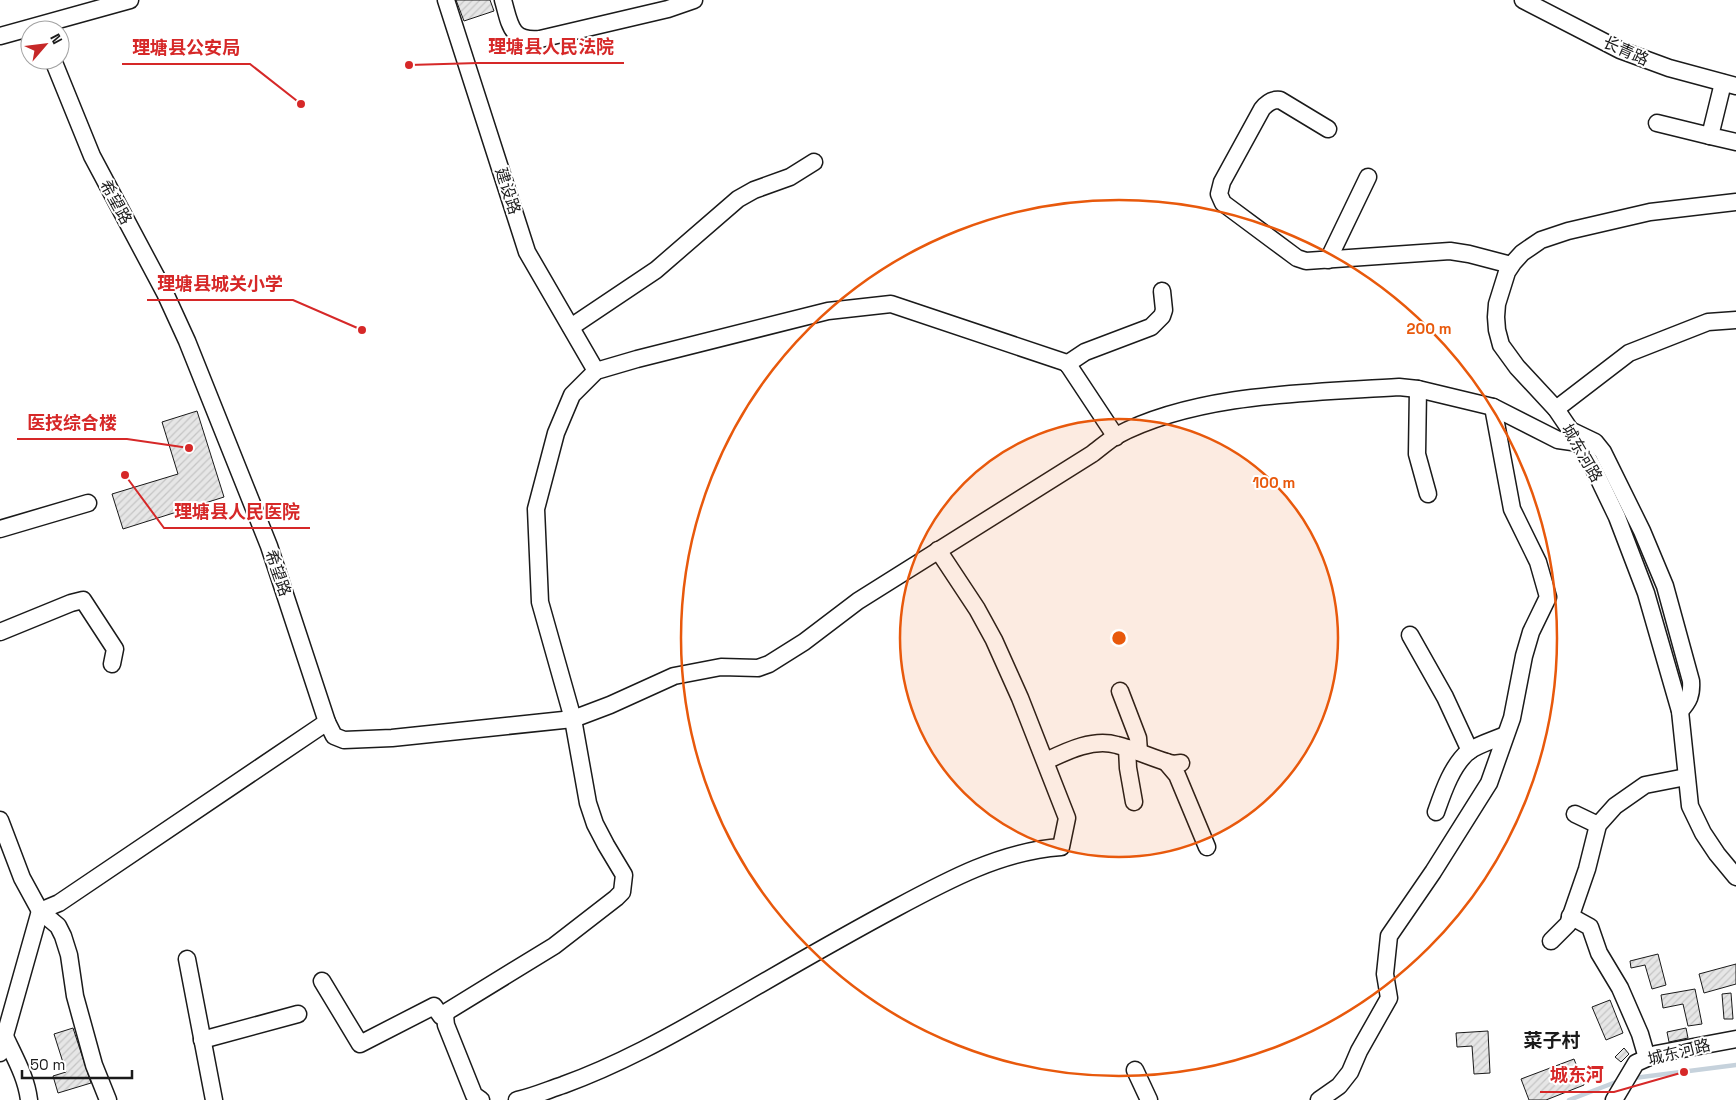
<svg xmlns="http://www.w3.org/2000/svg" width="1736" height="1100" viewBox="0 0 1736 1100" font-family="'Space Grotesk','Noto Sans SC',sans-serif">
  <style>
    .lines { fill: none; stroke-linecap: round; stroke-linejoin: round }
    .stream { stroke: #c6d2dc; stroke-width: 4.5 }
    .building { fill: url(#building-hatch); stroke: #1a1a1a }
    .minor-casing { stroke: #1a1a1a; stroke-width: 19 }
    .minor { stroke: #fff; stroke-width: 16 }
    .ring { fill: none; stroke: #e8590c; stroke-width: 2.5 }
    .labels { text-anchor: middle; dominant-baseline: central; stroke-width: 4; stroke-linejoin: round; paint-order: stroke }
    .street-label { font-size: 16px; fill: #1a1a1a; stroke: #fff }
    .quarter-label { font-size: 19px; font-weight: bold; fill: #1a1a1a; stroke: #fff }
    .centre { fill: #e8590c; stroke: #fff; stroke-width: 2.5 }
    .ring-label { font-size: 15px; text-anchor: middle; font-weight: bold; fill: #e8590c; stroke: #fff; stroke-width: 4; stroke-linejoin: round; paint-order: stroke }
    .leader { fill: none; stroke: #d62828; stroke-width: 2 }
    .callout-dot { fill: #d62828; stroke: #fff; stroke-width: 2 }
    .callout-label { font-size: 18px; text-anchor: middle; font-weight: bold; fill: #d62828; stroke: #fff; stroke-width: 4; stroke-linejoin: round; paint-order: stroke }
  </style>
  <defs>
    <pattern id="building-hatch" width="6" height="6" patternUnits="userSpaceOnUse" patternTransform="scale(1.25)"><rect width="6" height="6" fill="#e6e6e6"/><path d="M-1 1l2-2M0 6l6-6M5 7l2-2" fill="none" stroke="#c5c5c5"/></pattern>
  </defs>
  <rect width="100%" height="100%" fill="#fff"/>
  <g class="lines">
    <g class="stream">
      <polyline points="1634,1078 1736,1065"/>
      <polyline points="1569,1100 1616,1082"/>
    </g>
  </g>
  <g class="building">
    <polygon points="456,0 490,0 494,11 464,21"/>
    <polygon points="197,411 224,497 123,529 112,494 178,474 162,422"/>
    <polygon points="1658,954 1666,985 1652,989 1645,965 1631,968 1630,961"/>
    <polygon points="1736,964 1736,984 1704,993 1699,974"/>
    <polygon points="1695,989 1702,1024 1688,1026 1683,1004 1663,1008 1661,995"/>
    <polygon points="1731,993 1733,1019 1724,1019 1722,994"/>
    <polygon points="1610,1000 1623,1033 1606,1040 1592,1007"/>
    <polygon points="73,1028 91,1083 58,1093 53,1076 66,1072 54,1034"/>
    <polygon points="1686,1028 1688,1038 1669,1042 1667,1032"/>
    <polygon points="1488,1031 1490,1073 1474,1074 1472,1046 1457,1047 1456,1033"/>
    <polygon points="1624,1048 1629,1054 1621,1062 1615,1057"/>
    <polygon points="1574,1059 1584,1085 1546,1100 1529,1100 1521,1079"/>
  </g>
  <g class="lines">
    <defs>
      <g id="minor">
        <polyline points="446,0 527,252 596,371"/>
        <path d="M503,0C510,24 510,42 540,39L668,9L694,0"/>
        <polyline points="1523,0 1620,50 1669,68 1736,86"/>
        <polyline points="0,36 130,0"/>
        <path d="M53,60L92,156L165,293L187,341L269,546L327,722L334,736L344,740L392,738L573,719L610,705L674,676L721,667L758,668L769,664L804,642L858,601L1092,454C1100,448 1108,441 1116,436C1197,393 1309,393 1399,387L1418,389L1493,407L1558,440L1579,443"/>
        <polyline points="1723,83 1710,136 1736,142"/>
        <polyline points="1657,123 1710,136"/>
        <path d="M1328,129L1280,100C1272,99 1267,103 1262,109L1222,182L1219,194L1223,203L1297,258L1306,261L1450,251L1469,254L1511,265"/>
        <polyline points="1736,202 1650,212 1568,231 1541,240 1522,253 1513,263 1507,272 1497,304 1496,317 1497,330 1501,345 1517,367 1556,409 1579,443 1592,465 1617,517 1646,593 1680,711 1690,806 1703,833 1717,854 1736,877"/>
        <polyline points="1328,260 1368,177"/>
        <polyline points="571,327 656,270 738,199 754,190 790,177 814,162"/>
        <polyline points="1067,364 1085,352 1151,327 1162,316 1164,310 1162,291"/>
        <polyline points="1418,389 1417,454 1428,494"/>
        <polyline points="1556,409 1629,353 1708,322 1736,320"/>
        <path d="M1570,430L1595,442L1603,452L1642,531L1665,586L1691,681C1692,695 1689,701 1680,711"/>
        <polyline points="0,529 88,503"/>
        <polyline points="0,632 71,603 83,600 115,649 112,664"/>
        <polyline points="1410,635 1445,697 1470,751"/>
        <polyline points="1120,691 1138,738 1139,752"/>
        <polyline points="1127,748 1128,768 1134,802"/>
        <path d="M1046,761C1067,751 1093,738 1117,745C1136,750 1154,759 1173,764L1181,763"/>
        <polyline points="1166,762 1177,775 1207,847"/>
        <path d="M1436,812C1443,792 1452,765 1469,751C1479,744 1494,740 1505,735"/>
        <polyline points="1575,814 1598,825"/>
        <polyline points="0,820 22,878 40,911 58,926 63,936 69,955 75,996 94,1065 108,1100"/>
        <polyline points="1570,916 1590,927 1599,953 1620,988 1640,1034 1647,1058"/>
        <polyline points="1551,941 1568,924 1587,869 1598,825 1615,806 1645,785 1686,777"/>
        <polyline points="187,959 214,1100"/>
        <polyline points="322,981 360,1044 434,1006 441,1016 445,1016"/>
        <path d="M3,1032C13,1055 26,1075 29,1100"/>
        <polyline points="202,1040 298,1014"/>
        <polyline points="0,1053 40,911 59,903 327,722"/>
        <polyline points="1135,1070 1149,1100"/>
        <polyline points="481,1100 474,1095 446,1025 445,1016 448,1011 554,946 616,898 622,892 624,875 606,845 595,824 588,803 573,719 540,602 536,509 556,433 572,395 596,371 637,359 828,311 891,304 1067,363 1116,437"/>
        <path d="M517,1100C532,1097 548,1090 563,1085C618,1065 669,1037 719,1008C778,974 836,940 896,908C948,880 1002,851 1061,847L1067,818L1020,698L994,640L977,609L938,550"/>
        <polyline points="1319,1100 1339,1086 1350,1072 1359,1051 1389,998 1385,974 1389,936 1433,872 1489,783 1512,718 1524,656 1531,632 1548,597 1538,562 1512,509 1493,407"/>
        <polyline points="1614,1100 1636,1063 1656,1054 1736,1039"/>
      </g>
    </defs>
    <use href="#minor" class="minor-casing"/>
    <use href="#minor" class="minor"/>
  </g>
  <circle cx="1119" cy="638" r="219" fill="#e8590c" fill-opacity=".12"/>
  <g class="ring">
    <circle cx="1119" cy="638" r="219"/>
    <circle cx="1119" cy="638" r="438"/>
  </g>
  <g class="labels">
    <g class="street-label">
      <text transform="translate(1626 51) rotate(24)">长青路</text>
      <text transform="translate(508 191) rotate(72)">建设路</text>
      <text transform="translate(116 202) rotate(61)">希望路</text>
      <text transform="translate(1582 453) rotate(60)">城东河路</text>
      <text transform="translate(278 573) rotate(71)">希望路</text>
      <text transform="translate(1679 1052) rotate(-14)">城东河路</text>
    </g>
    <g class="quarter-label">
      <text x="1552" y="1040">菜子村</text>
    </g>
  </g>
  <circle cx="1119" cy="638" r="8" class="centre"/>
  <g class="ring-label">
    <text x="1429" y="334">200 m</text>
    <text x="1274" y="488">100 m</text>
  </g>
  <path class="leader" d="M409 65L478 63H624M301 104L250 64H122M362 330L293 300H147M189 448L127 439H17M125 475L164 528H310M1684 1072L1614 1092H1540"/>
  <g class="callout-dot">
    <circle cx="409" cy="65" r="5"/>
    <circle cx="301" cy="104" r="5"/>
    <circle cx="362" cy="330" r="5"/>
    <circle cx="189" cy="448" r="5"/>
    <circle cx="125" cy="475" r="5"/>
    <circle cx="1684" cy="1072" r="5"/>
  </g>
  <g class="callout-label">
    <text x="551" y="53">理塘县人民法院</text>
    <text x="186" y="54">理塘县公安局</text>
    <text x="220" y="290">理塘县城关小学</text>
    <text x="72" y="429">医技综合楼</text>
    <text x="237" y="518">理塘县人民医院</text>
    <text x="1577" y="1081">城东河</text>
  </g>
  <g transform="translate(45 45) rotate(62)"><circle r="24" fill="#ffffff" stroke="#a3a3a3"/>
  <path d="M0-4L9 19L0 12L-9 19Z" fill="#c62828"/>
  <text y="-8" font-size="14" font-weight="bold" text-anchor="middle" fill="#1a1a1a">N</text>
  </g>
  <path d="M22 1070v8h110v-8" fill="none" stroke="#1a1a1a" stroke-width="2.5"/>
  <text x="30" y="1070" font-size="15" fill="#1a1a1a" stroke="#ffffff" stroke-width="4" paint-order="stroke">50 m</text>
</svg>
